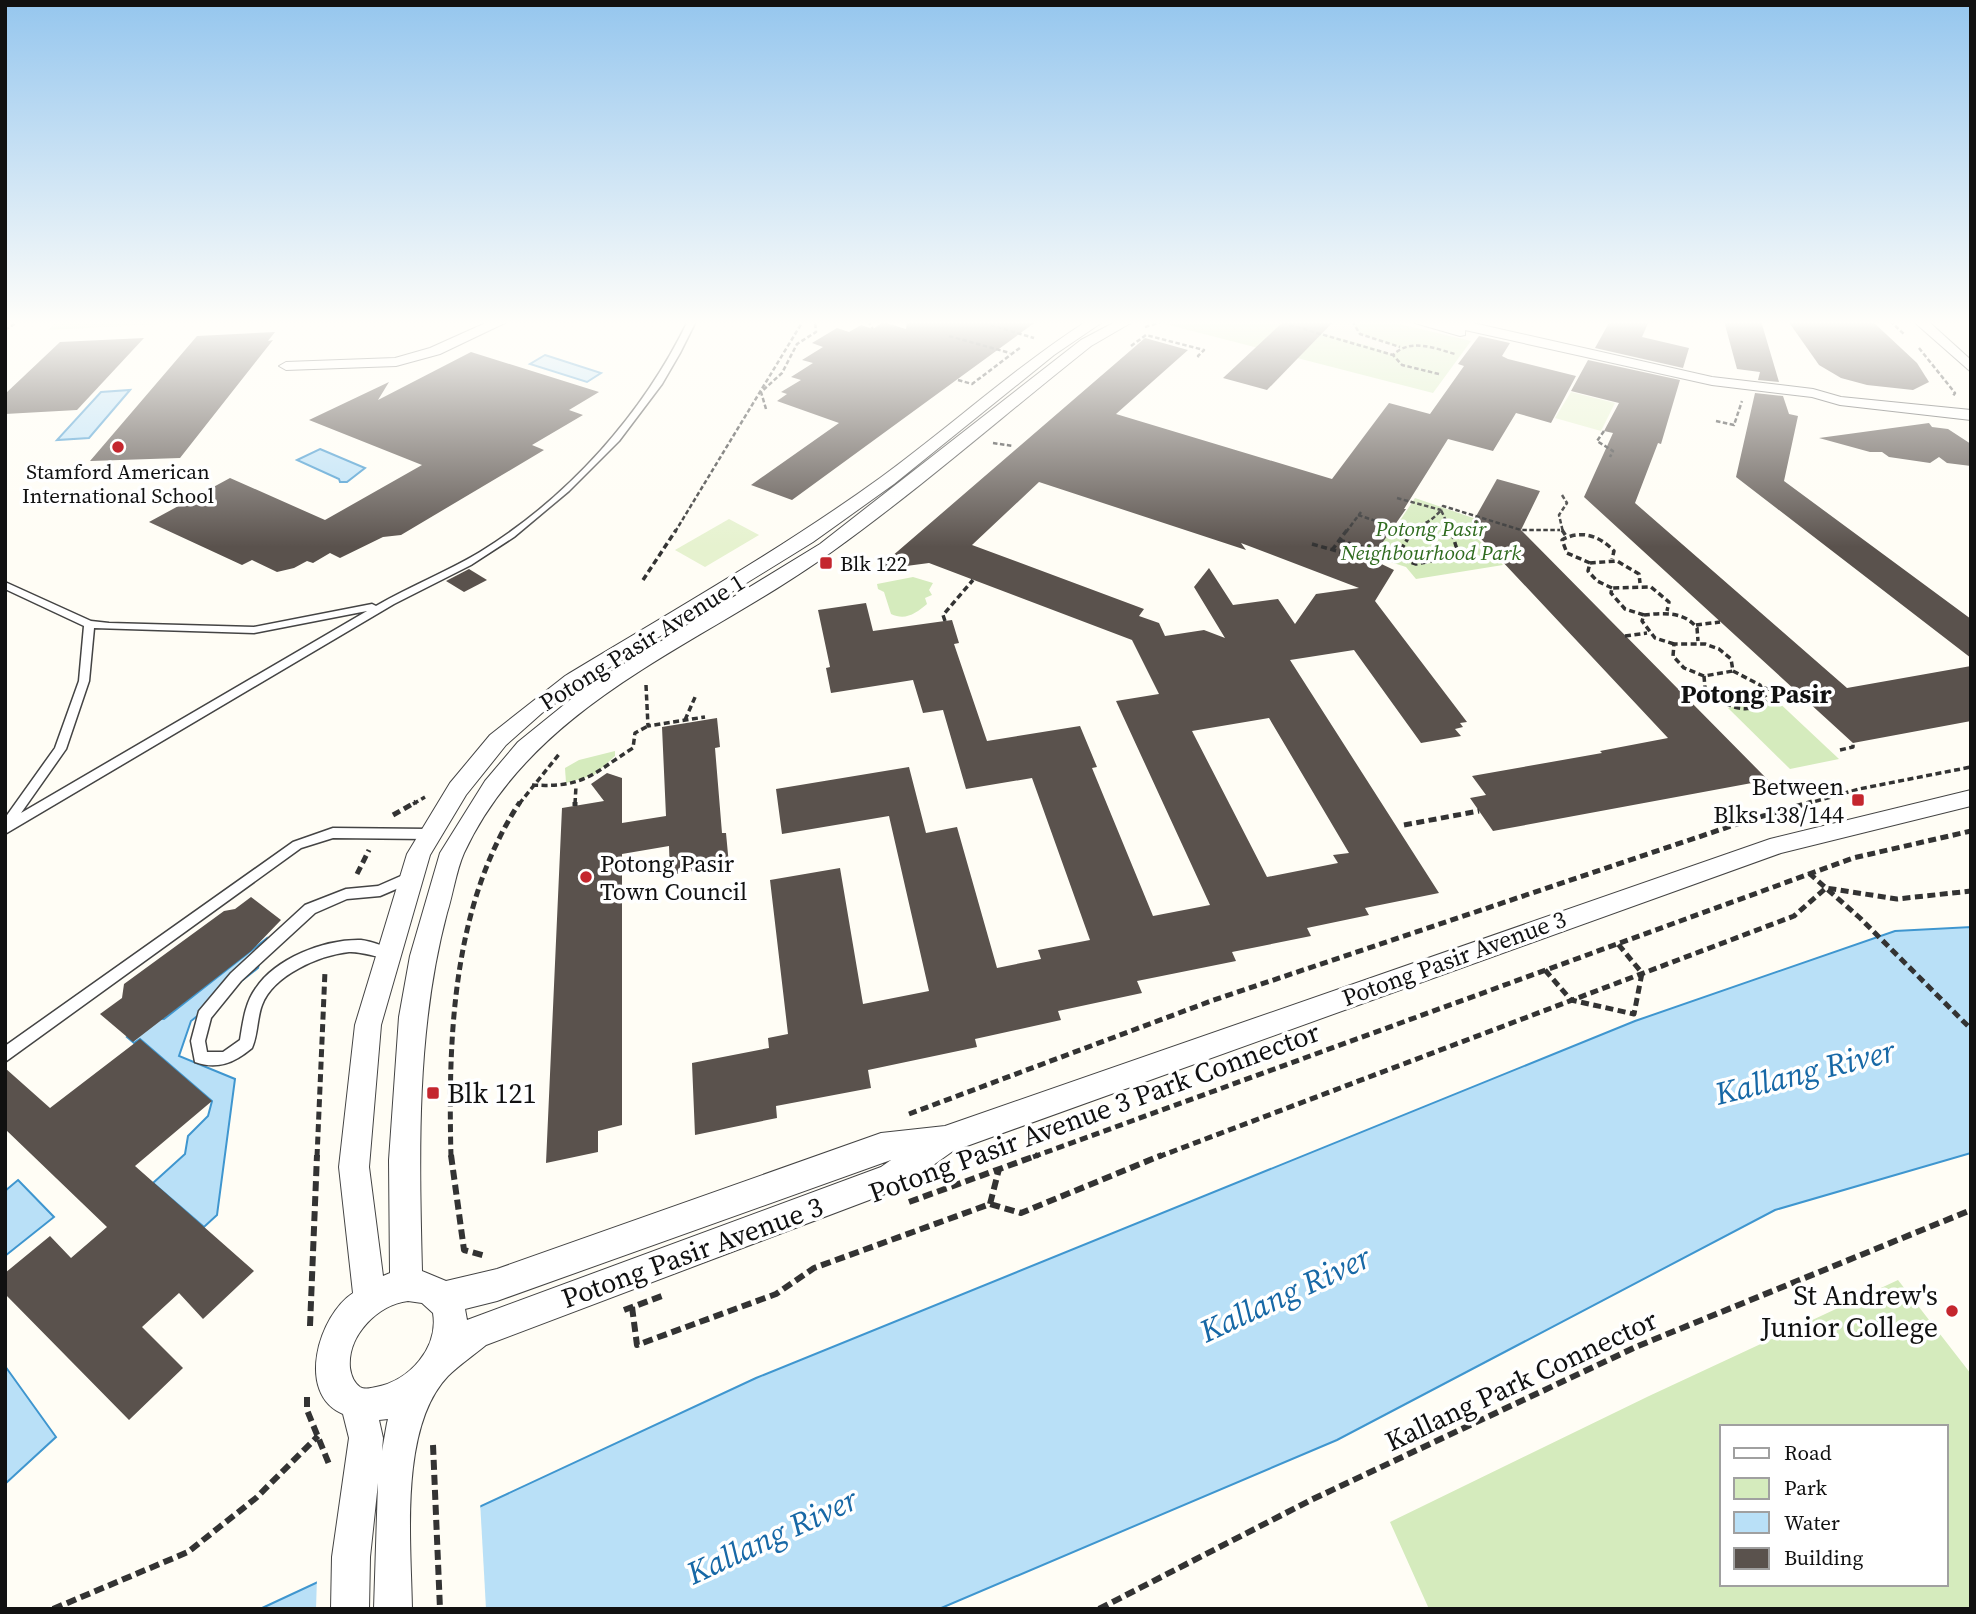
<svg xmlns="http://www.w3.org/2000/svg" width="1976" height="1614" viewBox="0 0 1976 1614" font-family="'Source Serif 4',serif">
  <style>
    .green { fill: #d5ebbd; fill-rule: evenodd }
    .pitch { fill: #e6f2cf }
    .plaza { fill: #f1ede2 }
    .water { fill: #b9e0f7; stroke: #3f96cf; stroke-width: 2 }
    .pier { fill: #fffdf5 }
    .building { fill: #5a524d; fill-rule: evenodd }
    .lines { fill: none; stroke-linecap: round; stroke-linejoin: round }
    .service-casing { stroke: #444; stroke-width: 3 }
    .minor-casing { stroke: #444; stroke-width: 2 }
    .path-far3 { stroke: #333; stroke-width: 2.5; stroke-dasharray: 4.5 2.5; stroke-linecap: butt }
    .path-far2 { stroke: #333; stroke-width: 3.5; stroke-dasharray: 6 3.5; stroke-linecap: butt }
    .path-far1 { stroke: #333; stroke-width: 5; stroke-dasharray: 8 4.5; stroke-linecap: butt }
    .path { stroke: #333; stroke-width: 6; stroke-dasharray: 10 5; stroke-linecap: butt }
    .service { fill: #fff; fill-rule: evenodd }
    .minor { fill: #fff; fill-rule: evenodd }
    .poi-dot { fill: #c4262e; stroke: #fff; stroke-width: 2.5 }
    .labels { text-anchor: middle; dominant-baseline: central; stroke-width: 7; stroke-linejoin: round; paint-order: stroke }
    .far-poi-label { font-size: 21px; fill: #111; stroke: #fff }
    .far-park-label { font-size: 21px; font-style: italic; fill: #2f6b1f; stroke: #fff }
    .street-label { font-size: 24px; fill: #111; stroke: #fff }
    .poi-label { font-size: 24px; fill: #111; stroke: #fff; text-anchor: end }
    .neighbourhood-label { font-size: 26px; font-weight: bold; fill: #111; stroke: #fff }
    .near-poi-label { font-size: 28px; fill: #111; stroke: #fff; text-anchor: start }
    .near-street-label { font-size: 28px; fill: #111; stroke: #fff }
    .near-water-label { font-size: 32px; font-style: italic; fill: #1768a6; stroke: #fff }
  </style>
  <rect width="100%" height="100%" fill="#fffdf5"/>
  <g class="green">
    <polygon points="1167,321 1387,321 1471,341 1433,393 1161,323"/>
    <polygon points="1120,441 1397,525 1415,498 1482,521 1488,536 1477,538 1503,565 1416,579 1406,567 1138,481"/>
    <path d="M913,577L933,583L929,590L932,595L925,598L927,604C916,613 906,621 891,614L884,592L878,589L877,584Z"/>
    <polygon points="1775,699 1839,759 1790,769 1728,708"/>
    <polygon points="615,751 615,756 594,775 566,783 565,768 579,760"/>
    <path d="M1898,1280L1971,1374V1609H1429L1390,1522L1649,1396ZM1722,1427H1946V1584H1722Z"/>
  </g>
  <g class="pitch">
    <polygon points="57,321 224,321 48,330"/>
    <polygon points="1571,392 1615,403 1601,431 1555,418"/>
    <polygon points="729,519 759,535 705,567 675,550"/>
  </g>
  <polygon class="plaza" points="1276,321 1352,321 1360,334 1401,348 1393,355 1369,346"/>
  <g class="water">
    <polygon points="545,355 601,373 587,382 530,364"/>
    <polygon points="130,390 89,438 57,440 101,392"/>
    <polygon points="320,449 365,468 347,482 340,482 339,479 297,460"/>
    <polygon points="1971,927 1971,1153 1775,1210 1337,1440 939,1609 260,1609 756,1378 1635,1021 1895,931"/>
    <polygon points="266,939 258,968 191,1021 179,1056 235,1079 217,1215 204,1227 153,1183 185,1154 188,1136 208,1116 212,1101 140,1039 134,1043 127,1037 152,1018 164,1019"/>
    <polygon points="18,1180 54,1217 5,1256 5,1191"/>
    <polygon points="5,1366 56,1437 5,1484"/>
  </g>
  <polygon class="pier" points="480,1501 486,1609 316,1609 317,1577"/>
  <g class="building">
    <polygon points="907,321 1037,321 792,500 751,485 839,423 777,401 787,394 781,392 801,380 791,377 813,363 802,360 823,347 812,343 837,328 849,332 861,325 873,329 883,322 906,329"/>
    <polygon points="1284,321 1334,321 1267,390 1223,378"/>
    <polygon points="1610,321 1649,321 1642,337 1689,348 1683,368 1595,348"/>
    <polygon points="1724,321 1761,321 1779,382 1758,380 1760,372 1737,369"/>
    <polygon points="1788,321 1872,321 1917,363 1929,382 1913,390 1867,385 1841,378 1819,365"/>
    <polygon points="275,332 268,341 273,340 180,458 90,461 197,336"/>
    <path d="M1479,336L1510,343L1502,356L1508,359L1576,376L1551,423L1516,413L1493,451L1448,439L1404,509H1406L1371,559L1394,570L1375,601L1467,722L1460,723L1463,727L1455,729L1461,736L1421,743L1354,650L1290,660L1439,893L1365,908L1369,915L1307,928L1311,936L1232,952L1236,961L1137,981L1142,993L1058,1011L1061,1020L975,1039L977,1047L868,1070L871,1088L776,1106L777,1118L695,1135L692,1063L769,1048L768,1038L788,1034L770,880L840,868L863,1004L929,991L889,816L782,834L776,789L909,767L926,833L957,827L997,968L1041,959L1038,950L1090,940L1032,778L966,789L943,710L923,713L913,680L831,693L826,668L830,667L818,610L866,603L873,631L952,620L959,643L954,644L987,741L1080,726L1097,767L1092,768L1153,916L1210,905L1116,701L1159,694L1132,640L929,563L876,570L1145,338L1188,350L1116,414L1332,479L1389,403L1430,414L1464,366L1458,364ZM1039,482L1246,550L1241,543L1359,588L1316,594L1295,624L1278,599L1233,605L1209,568L1194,587L1225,638L1204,630L1165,636L1159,623L1139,616L1144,609L972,545ZM1269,718L1349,853L1333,855L1338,863L1267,877L1192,731Z"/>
    <polygon points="144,338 77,410 5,414 5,394 60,342"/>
    <polygon points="471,352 599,392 569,410 583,415 532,445 544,450 401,535 383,537 340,558 330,553 313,563 307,561 294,568 277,572 252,560 242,565 149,522 230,478 325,520 422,465 309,420 389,382 378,400"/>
    <polygon points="1588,360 1680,380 1661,444 1658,443 1635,503 1847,688 1971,666 1971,721 1853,743 1584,497 1613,433 1604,431 1619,403 1571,391"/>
    <polygon points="1755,393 1783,396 1789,414 1798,416 1784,481 1971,619 1971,658 1736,477"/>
    <polygon points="1929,423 1932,427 1948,429 1971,444 1971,466 1947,463 1939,457 1930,463 1889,457 1882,452 1870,452 1819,438"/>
    <polygon points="1497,479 1540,491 1521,530 1768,780 1493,831 1470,798 1486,795 1472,776 1602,753 1600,751 1668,738 1470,527"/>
    <polygon points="469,569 487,580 464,592 446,581"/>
    <polygon points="717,718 720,747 715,748 722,833 726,833 729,865 670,875 669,846 622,854 622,1125 598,1131 598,1152 546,1163 562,808 604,801 591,784 607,773 622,778 622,823 666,816 662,727"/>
    <polygon points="251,897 281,920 251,951 133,1042 100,1014 122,998 124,984 224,911 235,909"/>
    <polygon points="140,1039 212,1101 135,1166 254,1271 203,1319 179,1293 142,1327 183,1368 129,1420 5,1294 5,1273 50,1236 71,1258 107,1227 5,1129 5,1068 50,1108"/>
  </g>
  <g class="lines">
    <defs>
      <g id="service">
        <path d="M688,321H696L680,353L662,384L619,441L569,491L514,537L471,565L394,604L5,834V818L55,748L79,681L84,626L5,589V582L91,621L109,623L254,627L372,604L376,606C410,586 447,572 480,552C569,497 643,414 688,321ZM367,611L21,813L66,749L89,681L94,628L254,633Z"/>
        <polygon points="333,828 429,829 433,831 435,834 433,837 429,839 333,838 301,848 5,1062 5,1046 293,842"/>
        <path d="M410,872L415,873L416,877L415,881L380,896L347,899L315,913L241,981L211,1018L205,1041L207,1052H223L240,1040C243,1022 245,1003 256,988C276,958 325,939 361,940C371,941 382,946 392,949L394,953L392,957C382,960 363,951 349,952C320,955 273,975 262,1005C257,1018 258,1034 252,1048C234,1063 217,1070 195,1062L191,1041L199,1011L231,973L305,905L346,889L378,886Z"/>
      </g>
      <g id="minor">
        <polygon points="490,321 509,321 440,354 396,366 286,370 279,366 286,362 395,358 430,348"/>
        <path d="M1087,321H1104L1054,355L894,484L813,542L579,686L542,713L506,745L466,795L430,855L381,1025L369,1167L383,1276L390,1273L389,1160L399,1017L410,956L440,853L485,781L518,742L586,687L820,544L1081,340L1117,321H1134L1091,346C1005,414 922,487 833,551C705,644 535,700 464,853C456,871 453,894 447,913C416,1030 419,1151 422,1271L446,1281L497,1269L881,1133L945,1126L1770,839L1971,790V806L1781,853L953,1151L901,1188L486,1345C474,1355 459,1365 448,1376C399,1427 411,1542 412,1609H374L378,1483L370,1557L369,1609H331L332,1557L349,1438L343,1414C295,1394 319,1315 353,1293L339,1167L355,1025L407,854L450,783L490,735L565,676C671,612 779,551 880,478C950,427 1014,368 1087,321ZM891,1160L881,1167L467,1320L465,1309L497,1301ZM408,1301L422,1303L433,1313C439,1348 409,1381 376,1387C370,1388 365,1390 360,1387C354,1383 351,1375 350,1368C347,1336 377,1305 408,1301ZM388,1419L387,1423L382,1451L383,1438L379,1420Z"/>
        <polygon points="1408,321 1464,321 1712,377 1813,389 1841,397 1971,410 1971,420 1840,405 1812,397 1712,385 1465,330 1465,335 1460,336"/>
        <polygon points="1913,321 1928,321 1971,360 1971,372"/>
      </g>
    </defs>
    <use href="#service" class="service-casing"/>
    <use href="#minor" class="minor-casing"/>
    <g class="path-far3">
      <polyline points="868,321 873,329"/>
      <polyline points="977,321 1034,338"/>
      <polyline points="1276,321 1393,355"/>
      <polyline points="1352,321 1360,334 1400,347"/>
      <polyline points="1890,321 1905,335"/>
      <polyline points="1145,327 1161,322"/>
      <polyline points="5,330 19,321"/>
      <polyline points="949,336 1010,353"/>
      <polyline points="1131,346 1146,335 1204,350 1198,356 1201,357"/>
      <polyline points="1919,348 1955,393 1953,396"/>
      <path d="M1439,374L1402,365L1393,355C1410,338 1434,348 1455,354"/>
      <polyline points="958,380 972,384 1021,347"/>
      <polyline points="766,409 761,392 782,373 797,344 816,332 815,321"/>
      <polyline points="1716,421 1734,425 1742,401"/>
      <polyline points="1604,431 1597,441 1613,451 1610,457"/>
      <polyline points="993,443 1013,446"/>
      <polyline points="1562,495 1567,503 1559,515 1563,532"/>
      <polyline points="1397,498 1441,510 1443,506 1521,530 1560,530"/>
      <path d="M1358,515C1389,525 1417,539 1441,510L1451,532"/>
      <polyline points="675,532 803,321"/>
      <polyline points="1346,532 1361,512"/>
    </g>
    <g class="path-far2">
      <polyline points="1562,530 1566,536"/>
      <polyline points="1339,540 1416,564 1459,556 1451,530"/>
      <polyline points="1312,544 1344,553"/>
      <polyline points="1332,550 1347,530"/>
      <polyline points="1396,558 1413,530"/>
      <path d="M1590,563L1567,553L1562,540C1581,529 1600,536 1614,551L1612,559"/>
      <polyline points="643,580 676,530"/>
      <polyline points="1612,588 1597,581 1588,571 1590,563 1617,561 1639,574 1640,583"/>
      <polyline points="1644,615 1625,609 1611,593 1612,588 1651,587 1669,602 1667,611"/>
      <polyline points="945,621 943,615 973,580"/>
      <polyline points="1696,625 1720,622"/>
      <polyline points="1625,636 1647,633"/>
      <path d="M1674,644L1655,638L1642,621L1644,615C1663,613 1684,611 1697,628L1698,641"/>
      <path d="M1733,671L1760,685L1767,700C1747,718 1721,705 1705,688L1704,676Z"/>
      <polyline points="1704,676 1684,668 1673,656 1674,644 1705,644 1719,649 1731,659 1733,671"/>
      <polyline points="646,685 648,726 705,717"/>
      <polyline points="1764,688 1777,691"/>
      <polyline points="1704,704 1697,696 1710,695"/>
      <polyline points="685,720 696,695"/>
      <polyline points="1840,750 1853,747 1853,743"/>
      <path d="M532,785C585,788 592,774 633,748L635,733L648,726"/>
      <polyline points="413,804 425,797"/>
      <polyline points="519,804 560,753"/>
      <polyline points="575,804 576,786"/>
      <polyline points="1806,804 1859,789 1971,767"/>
    </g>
    <g class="path-far1">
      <polyline points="575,806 575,802"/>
      <polyline points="393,815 416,802"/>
      <polyline points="1404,825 1479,811"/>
      <polyline points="1809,873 1860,918 1971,1029"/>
      <polyline points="357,874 369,850"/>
      <polyline points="1545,970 1571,1000 1634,1014 1642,973 1618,944"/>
      <polyline points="909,1114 1211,1001 1749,820 1812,802"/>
      <polyline points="317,1157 325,971"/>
      <path d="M451,1157C448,1038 452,905 520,802"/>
      <polyline points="1033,1157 1853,858 1971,831"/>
      <polyline points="1158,1157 1794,916 1826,888 1897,899 1971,891"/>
    </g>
    <g class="path">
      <polyline points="451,1155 464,1250 486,1256"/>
      <polyline points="909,1202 1038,1155"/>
      <polyline points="990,1204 999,1169"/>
      <polyline points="632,1307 637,1345 776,1294 814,1268 990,1204 1021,1213 1162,1155"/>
      <polyline points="624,1310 662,1296"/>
      <polyline points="310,1326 317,1155"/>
      <polyline points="307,1397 307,1410 329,1464"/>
      <polyline points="433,1445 440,1609"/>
      <polyline points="53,1609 188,1552 256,1498 318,1436"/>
      <polyline points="1099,1609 1311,1500 1638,1346 1971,1210"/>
    </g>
    <use href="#service" class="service"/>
    <use href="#minor" class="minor"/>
  </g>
  <linearGradient id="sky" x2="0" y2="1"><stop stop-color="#95c6ee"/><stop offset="0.59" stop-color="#fffefa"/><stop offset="1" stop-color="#fffefa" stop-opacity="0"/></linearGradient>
  <rect width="1976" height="547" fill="url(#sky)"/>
  <g class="poi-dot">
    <circle cx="118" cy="447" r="7"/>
    <rect x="819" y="556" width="14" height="14" rx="3.5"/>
    <rect x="1851" y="793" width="14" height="14" rx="3.5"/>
    <circle cx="586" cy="877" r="7"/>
    <rect x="426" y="1086" width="14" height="14" rx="3.5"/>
    <circle cx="1952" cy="1311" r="7"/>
  </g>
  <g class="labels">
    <g class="far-poi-label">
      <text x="118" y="471">Stamford American<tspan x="118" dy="24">International School</tspan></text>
      <text x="840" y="563" text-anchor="start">Blk 122</text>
    </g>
    <g class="far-park-label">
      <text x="1431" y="528">Potong Pasir<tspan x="1431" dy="24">Neighbourhood Park</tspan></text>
    </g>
    <g class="street-label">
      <text transform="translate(642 642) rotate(-32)">Potong Pasir Avenue 1</text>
      <text transform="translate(1454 958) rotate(-20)">Potong Pasir Avenue 3</text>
    </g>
    <g class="poi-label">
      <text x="1844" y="786">Between<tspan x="1844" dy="28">Blks 138/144</tspan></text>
      <text x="600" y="863" text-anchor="start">Potong Pasir<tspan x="600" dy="28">Town Council</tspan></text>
    </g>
    <g class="neighbourhood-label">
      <text x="1756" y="694">Potong Pasir</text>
    </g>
    <g class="near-poi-label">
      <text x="447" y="1093">Blk 121</text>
      <text x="1938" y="1295" text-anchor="end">St Andrew's<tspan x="1938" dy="32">Junior College</tspan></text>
    </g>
    <g class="near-street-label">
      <text transform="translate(1094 1112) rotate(-20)">Potong Pasir Avenue 3 Park Connector</text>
      <text transform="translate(692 1252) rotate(-20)">Potong Pasir Avenue 3</text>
      <text transform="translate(1521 1380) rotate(-25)">Kallang Park Connector</text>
    </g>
    <g class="near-water-label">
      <text transform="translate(1805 1072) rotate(-14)">Kallang River</text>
      <text transform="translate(1285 1294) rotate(-25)">Kallang River</text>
      <text transform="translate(772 1536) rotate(-25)">Kallang River</text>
    </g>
  </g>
  <rect width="1976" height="1614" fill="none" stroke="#111111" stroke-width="14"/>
  <rect x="1720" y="1425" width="228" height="161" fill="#ffffff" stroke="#a0a0a0" stroke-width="2"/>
  <rect x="1734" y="1448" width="35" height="10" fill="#ffffff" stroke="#a0a0a0" stroke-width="2"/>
  <text x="1784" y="1460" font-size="21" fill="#111111">Road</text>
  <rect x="1734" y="1478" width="35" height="21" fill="#d5ebbd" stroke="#a0a0a0" stroke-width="2"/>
  <text x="1784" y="1495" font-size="21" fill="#111111">Park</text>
  <rect x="1734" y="1512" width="35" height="21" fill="#b9e0f7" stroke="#a0a0a0" stroke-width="2"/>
  <text x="1784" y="1530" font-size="21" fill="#111111">Water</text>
  <rect x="1734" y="1548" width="35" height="21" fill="#5a524d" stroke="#a0a0a0" stroke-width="2"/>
  <text x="1784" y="1565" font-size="21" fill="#111111">Building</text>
</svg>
